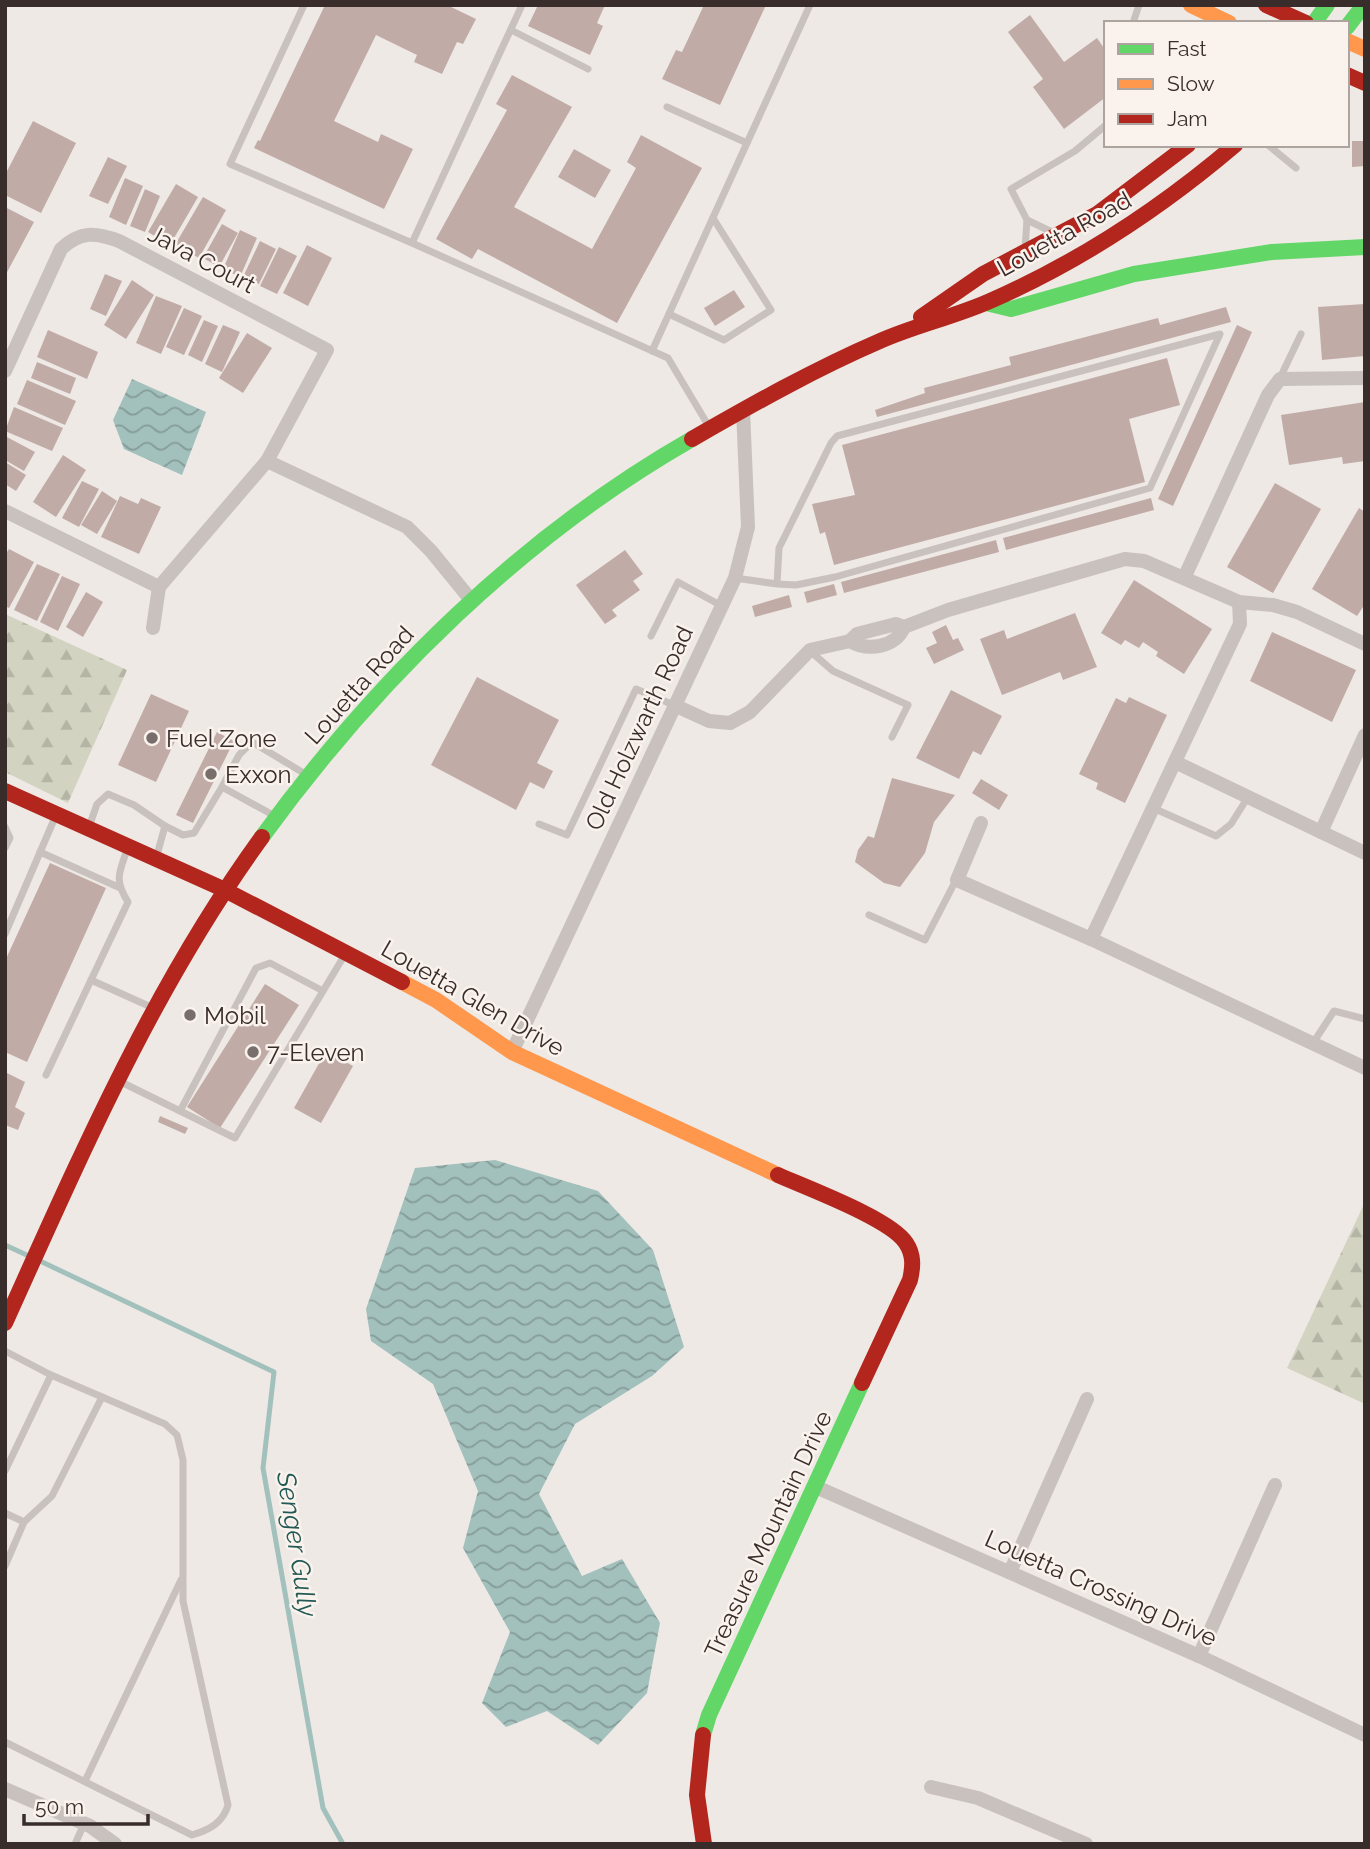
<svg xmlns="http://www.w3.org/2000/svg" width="1370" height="1849" viewBox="0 0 1370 1849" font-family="Raleway,sans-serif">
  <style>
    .forest { fill: url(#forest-firs) }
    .water { fill: url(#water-waves) }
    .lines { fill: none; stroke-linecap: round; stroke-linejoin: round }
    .stream { stroke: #a2c0bc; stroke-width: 5 }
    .building { fill: #c1aba7 }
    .lane { stroke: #c8c1bd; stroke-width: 7 }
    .street { stroke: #c8c1bd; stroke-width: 14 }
    .fast { stroke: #63d668; stroke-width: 16 }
    .slow { stroke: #ff974d; stroke-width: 16 }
    .jam { stroke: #b3261e; stroke-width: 16 }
    .poi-dot { fill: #786f6c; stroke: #faf2ed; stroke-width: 2.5 }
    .labels { text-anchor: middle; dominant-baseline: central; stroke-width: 5; stroke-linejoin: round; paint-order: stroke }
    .street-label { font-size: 24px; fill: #392d2b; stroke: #faf2ed }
    .poi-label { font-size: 24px; fill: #392d2b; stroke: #faf2ed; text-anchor: start }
    .water-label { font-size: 26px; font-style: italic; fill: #225955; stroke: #faf2ed }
  </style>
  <defs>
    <pattern id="forest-firs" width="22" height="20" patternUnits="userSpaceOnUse" patternTransform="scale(1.75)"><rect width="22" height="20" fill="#d2d3c0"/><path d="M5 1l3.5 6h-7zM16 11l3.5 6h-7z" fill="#b5b5a5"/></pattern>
    <pattern id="water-waves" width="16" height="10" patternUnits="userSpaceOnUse" patternTransform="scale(1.75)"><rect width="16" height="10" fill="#a2c0bc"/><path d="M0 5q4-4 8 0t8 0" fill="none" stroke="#859c99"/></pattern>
  </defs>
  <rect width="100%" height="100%" fill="#eee9e5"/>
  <g class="forest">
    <polygon points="5,614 127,670 68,803 5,772"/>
    <polygon points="1365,1202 1365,1404 1287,1368"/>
  </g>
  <g class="water">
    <polygon points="132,379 206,412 182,475 124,449 113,420"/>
    <polygon points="495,1160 598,1191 653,1250 684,1347 652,1376 575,1424 539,1494 582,1576 622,1559 660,1623 647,1693 598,1745 547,1711 506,1727 482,1703 510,1632 463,1548 478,1491 433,1384 371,1341 366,1309 415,1168"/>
  </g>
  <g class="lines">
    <g class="stream">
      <polyline points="5,1245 31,1257"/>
      <polyline points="40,1261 274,1372 263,1468 323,1808 343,1844"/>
    </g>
  </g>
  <g class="building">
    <polygon points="325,5 447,5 476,19 463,44 457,42 442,74 414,62 417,55 376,35 334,121 378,142 381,134 413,149 384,209 254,148 258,140 260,141"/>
    <polygon points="538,5 605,5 597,23 603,26 590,55 528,26"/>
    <polygon points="704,5 766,5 720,105 662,79 676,50 682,52"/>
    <polygon points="1030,15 1064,62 1097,38 1106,51 1106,97 1064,129 1033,87 1043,79 1008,32"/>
    <polygon points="512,75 572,107 514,207 592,249 636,168 627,162 641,135 702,168 617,323 478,249 472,259 436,239 507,110 496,104"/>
    <polygon points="33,121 76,143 41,213 5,195 5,175"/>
    <polygon points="1352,141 1365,141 1365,166 1352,167"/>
    <polygon points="574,149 611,170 595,198 558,177"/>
    <polygon points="108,157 127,166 108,204 89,196"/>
    <polygon points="125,178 143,186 126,225 109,217"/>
    <polygon points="176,184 198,197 170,245 148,232"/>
    <polygon points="145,189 160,196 145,232 130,226"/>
    <polygon points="203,197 226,210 199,258 175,245"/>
    <polygon points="5,207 34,222 5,276"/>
    <polygon points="222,224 238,233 219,267 203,258"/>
    <polygon points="240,230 257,238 240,277 223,269"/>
    <polygon points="260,241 276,249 259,284 243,277"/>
    <polygon points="307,245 332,258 308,306 283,293"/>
    <polygon points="279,247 297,256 277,294 260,286"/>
    <polygon points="105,274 122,281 106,316 90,309"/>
    <polygon points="132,280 154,295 126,339 104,325"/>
    <polygon points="734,290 745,307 715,326 704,308"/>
    <polygon points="156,296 182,306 161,354 136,343"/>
    <polygon points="1365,304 1365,356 1322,360 1318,307"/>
    <polygon points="1226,307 1231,322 877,417 875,410 925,393 924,388 1011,365 1009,357 1158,318 1160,325"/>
    <polygon points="184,308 202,316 184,355 166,347"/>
    <polygon points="204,320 218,326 202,362 188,355"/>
    <polygon points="223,325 240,332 222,372 205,364"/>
    <polygon points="1237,325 1252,332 1173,506 1158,499"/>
    <polygon points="48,330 98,352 87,379 37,357"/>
    <polygon points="247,333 272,348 243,393 219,378"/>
    <polygon points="1167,358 1180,405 1129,419 1145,482 834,565 825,532 820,534 812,504 855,495 842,445"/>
    <polygon points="37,362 76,378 70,394 31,378"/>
    <polygon points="27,380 76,401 65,425 17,404"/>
    <polygon points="1365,402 1365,461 1343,464 1342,457 1289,465 1281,415"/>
    <polygon points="14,407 63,428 52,451 5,431"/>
    <polygon points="5,436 35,452 24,471 5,460"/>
    <polygon points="63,455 86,470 56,517 33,502"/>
    <polygon points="5,462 26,475 16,491 5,484"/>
    <polygon points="82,481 99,489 79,527 62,518"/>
    <polygon points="1275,483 1321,509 1273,593 1227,567"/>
    <polygon points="102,491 117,501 97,534 81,525"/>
    <polygon points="120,496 138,504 141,498 161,507 139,554 101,537"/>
    <polygon points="1151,498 1154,510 1006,550 1003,538"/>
    <polygon points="1359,508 1365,512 1365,604 1357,616 1312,589"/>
    <polygon points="996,540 999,552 844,593 841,582"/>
    <polygon points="9,549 34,562 9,608 5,606 5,555"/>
    <polygon points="625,550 643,574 633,581 640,590 612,610 617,616 605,624 576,585"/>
    <polygon points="37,564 60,574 37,621 14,610"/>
    <polygon points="62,576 80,584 58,631 40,622"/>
    <polygon points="1134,580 1212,629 1184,674 1156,656 1158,652 1143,642 1139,648 1125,640 1121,645 1101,633"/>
    <polygon points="834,584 837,595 807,603 804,592"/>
    <polygon points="86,592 103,602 83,637 66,627"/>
    <polygon points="789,595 792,607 755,617 752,606"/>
    <polygon points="1075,613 1097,667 1063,680 1060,672 1002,695 980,639 1004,630 1007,639"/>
    <polygon points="946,625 953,640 958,638 964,650 934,664 926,648 937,643 932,632"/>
    <polygon points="1272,632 1356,670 1332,722 1250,681"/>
    <polygon points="477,677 559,720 537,763 553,771 544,789 530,782 516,810 431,765"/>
    <polygon points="951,690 1002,716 981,755 973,751 959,779 916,758"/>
    <polygon points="151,694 189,711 156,782 118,765"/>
    <polygon points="1129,697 1167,715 1125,803 1096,789 1098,783 1079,774 1116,698 1126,703"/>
    <polygon points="217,732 234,741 193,823 176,815"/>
    <polygon points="892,778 955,795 934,822 925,853 900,887 884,883 855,862 858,850 868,836 874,838"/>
    <polygon points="981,779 1008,795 999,810 972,793"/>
    <polygon points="50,863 106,888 27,1062 5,1052 5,961"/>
    <polygon points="265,984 299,1005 220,1128 187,1107"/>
    <polygon points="326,1051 353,1066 321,1123 294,1108"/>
    <polygon points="5,1072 25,1082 15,1107 25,1113 18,1130 5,1125"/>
    <polygon points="160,1116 188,1128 185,1134 158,1122"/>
  </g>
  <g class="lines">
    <g class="lane">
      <polyline points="304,5 230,164 412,243"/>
      <polyline points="522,5 412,243 668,358 708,425"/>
      <polyline points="1133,23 1139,5"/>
      <polyline points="511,30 588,69"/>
      <polyline points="667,107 747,143"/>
      <polyline points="1268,145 1296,168"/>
      <polyline points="1027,220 1052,232"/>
      <polyline points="1025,249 1027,220 1011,189 1075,151 1106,125"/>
      <polyline points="669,314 724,340 771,310 713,218"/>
      <polyline points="652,351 810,5"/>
      <polyline points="1280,378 1301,334"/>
      <polyline points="735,578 777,584 779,548 831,443 837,436 1220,334 1150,488 835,577 796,585 777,584"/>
      <polyline points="651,636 678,582 720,605"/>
      <polyline points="810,651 833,671 908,705 892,737"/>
      <polyline points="1153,808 1216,836 1231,824 1248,797"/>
      <polyline points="273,815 222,787 239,755 252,742 307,775"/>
      <polyline points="539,824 567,835 636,689 676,706"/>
      <polyline points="165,826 183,835 194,833 222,787"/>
      <polyline points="5,827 10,838 5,848"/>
      <polyline points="89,827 97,804 108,794 134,805 165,826 157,855"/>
      <polyline points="40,852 118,887"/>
      <polyline points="869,915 925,940 956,880"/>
      <polyline points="5,934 56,815"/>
      <polyline points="91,980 151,1007"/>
      <polyline points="1313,1043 1334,1011 1365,1019"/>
      <path d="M46,1075L128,902C114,880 119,873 127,850"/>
      <polyline points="119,1081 235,1138 344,956"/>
      <polyline points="180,1111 256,968 270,963 323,991"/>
      <polyline points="5,1351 51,1375 5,1471"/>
      <polyline points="5,1513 24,1522 5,1566"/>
      <polyline points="24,1522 52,1496 102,1397"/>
      <path d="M5,1742L192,1835C209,1830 223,1823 228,1805L183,1601V1460L177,1435L165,1424L51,1375"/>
      <polyline points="85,1781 181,1580"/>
      <polyline points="75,1844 84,1824"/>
    </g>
    <g class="street">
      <path d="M5,371L61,249C80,231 95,232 119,241L327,350L267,461L159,587L153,628"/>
      <polyline points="267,461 407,527 431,551 471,600"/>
      <polyline points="5,511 159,587"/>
      <polyline points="1185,576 1268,395 1280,379 1365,378"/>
      <polyline points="1239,602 1240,624 1091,939 1365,1068"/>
      <path d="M850,641C868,652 896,647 904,627"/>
      <polyline points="676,706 709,721 730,723 750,712 810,650 850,641 857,634 896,624 904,627 948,610 1125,559 1144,561 1239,602 1273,605 1297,612 1365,644"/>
      <polyline points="1175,762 1365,853"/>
      <polyline points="981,823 957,880 1091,939"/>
      <polyline points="1321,832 1365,735"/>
      <polyline points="512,1052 735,578 748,527 743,410"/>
      <polyline points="816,1487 1199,1656 1365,1735"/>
      <polyline points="1010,1572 1087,1399"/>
      <polyline points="1199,1656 1275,1485"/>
      <polyline points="931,1787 978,1798 1086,1844"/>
      <polyline points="5,1789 90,1826 115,1844"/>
    </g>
    <g class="fast">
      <polyline points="1314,23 1327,5"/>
      <polyline points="1347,27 1364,5"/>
      <polyline points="986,303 1011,309 1134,274 1272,252 1365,247"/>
      <path d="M262,837C376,680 522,536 692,439"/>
      <polyline points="703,1735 709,1715 862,1383"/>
    </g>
    <g class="slow">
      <polyline points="1191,5 1229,23"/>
      <polyline points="1347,41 1365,49"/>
      <polyline points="402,982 436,1000 512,1052 778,1175"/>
    </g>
    <g class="jam">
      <polyline points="1266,5 1306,23"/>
      <polyline points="1347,75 1365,83"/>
      <polyline points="921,317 983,274 1097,214 1188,145"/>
      <path d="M692,439C753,404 815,369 880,341C916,325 954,317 990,301C1079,262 1161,208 1235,145"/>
      <polyline points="5,791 223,889 402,982"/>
      <path d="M778,1175C807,1188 891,1219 906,1243C914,1255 913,1267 910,1280L862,1383"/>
      <path d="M5,1323C81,1155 153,987 262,837"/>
      <polyline points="703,1735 697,1795 704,1844"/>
    </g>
  </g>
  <g class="poi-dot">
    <circle cx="152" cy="738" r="7"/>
    <circle cx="211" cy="774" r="7"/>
    <circle cx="190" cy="1015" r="7"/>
    <circle cx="253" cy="1052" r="7"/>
  </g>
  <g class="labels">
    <g class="street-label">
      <text transform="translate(1064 234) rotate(-29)">Louetta Road</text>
      <text transform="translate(202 259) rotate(28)">Java Court</text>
      <text transform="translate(359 685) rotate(-48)">Louetta Road</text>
      <text transform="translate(639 728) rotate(-65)">Old Holzwarth Road</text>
      <text transform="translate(473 998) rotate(30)">Louetta Glen Drive</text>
      <text transform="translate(768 1534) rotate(-65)">Treasure Mountain Drive</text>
      <text transform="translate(1101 1588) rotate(24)">Louetta Crossing Drive</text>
    </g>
    <g class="poi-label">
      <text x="166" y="738">Fuel Zone</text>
      <text x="225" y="774">Exxon</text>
      <text x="204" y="1015">Mobil</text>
      <text x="267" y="1052">7-Eleven</text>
    </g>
    <g class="water-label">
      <text transform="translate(297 1544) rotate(81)">Senger Gully</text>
    </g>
  </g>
  <rect width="1370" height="1849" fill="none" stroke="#392d2b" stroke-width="14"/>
  <rect x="1104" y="21" width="245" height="126" fill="#faf2ed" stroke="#ada39f" stroke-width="2"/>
  <rect x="1118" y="44" width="35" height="10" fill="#63d668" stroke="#ada39f" stroke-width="2"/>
  <text x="1167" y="56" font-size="21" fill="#392d2b">Fast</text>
  <rect x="1118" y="79" width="35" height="10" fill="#ff974d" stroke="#ada39f" stroke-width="2"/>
  <text x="1167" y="91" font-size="21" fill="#392d2b">Slow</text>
  <rect x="1118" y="114" width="35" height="10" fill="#b3261e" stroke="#ada39f" stroke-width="2"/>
  <text x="1167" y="126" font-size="21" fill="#392d2b">Jam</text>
  <path d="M24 1814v10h124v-10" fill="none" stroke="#392d2b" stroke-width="3.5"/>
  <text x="35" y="1814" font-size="21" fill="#392d2b" stroke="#faf2ed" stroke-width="5" paint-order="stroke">50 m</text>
</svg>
